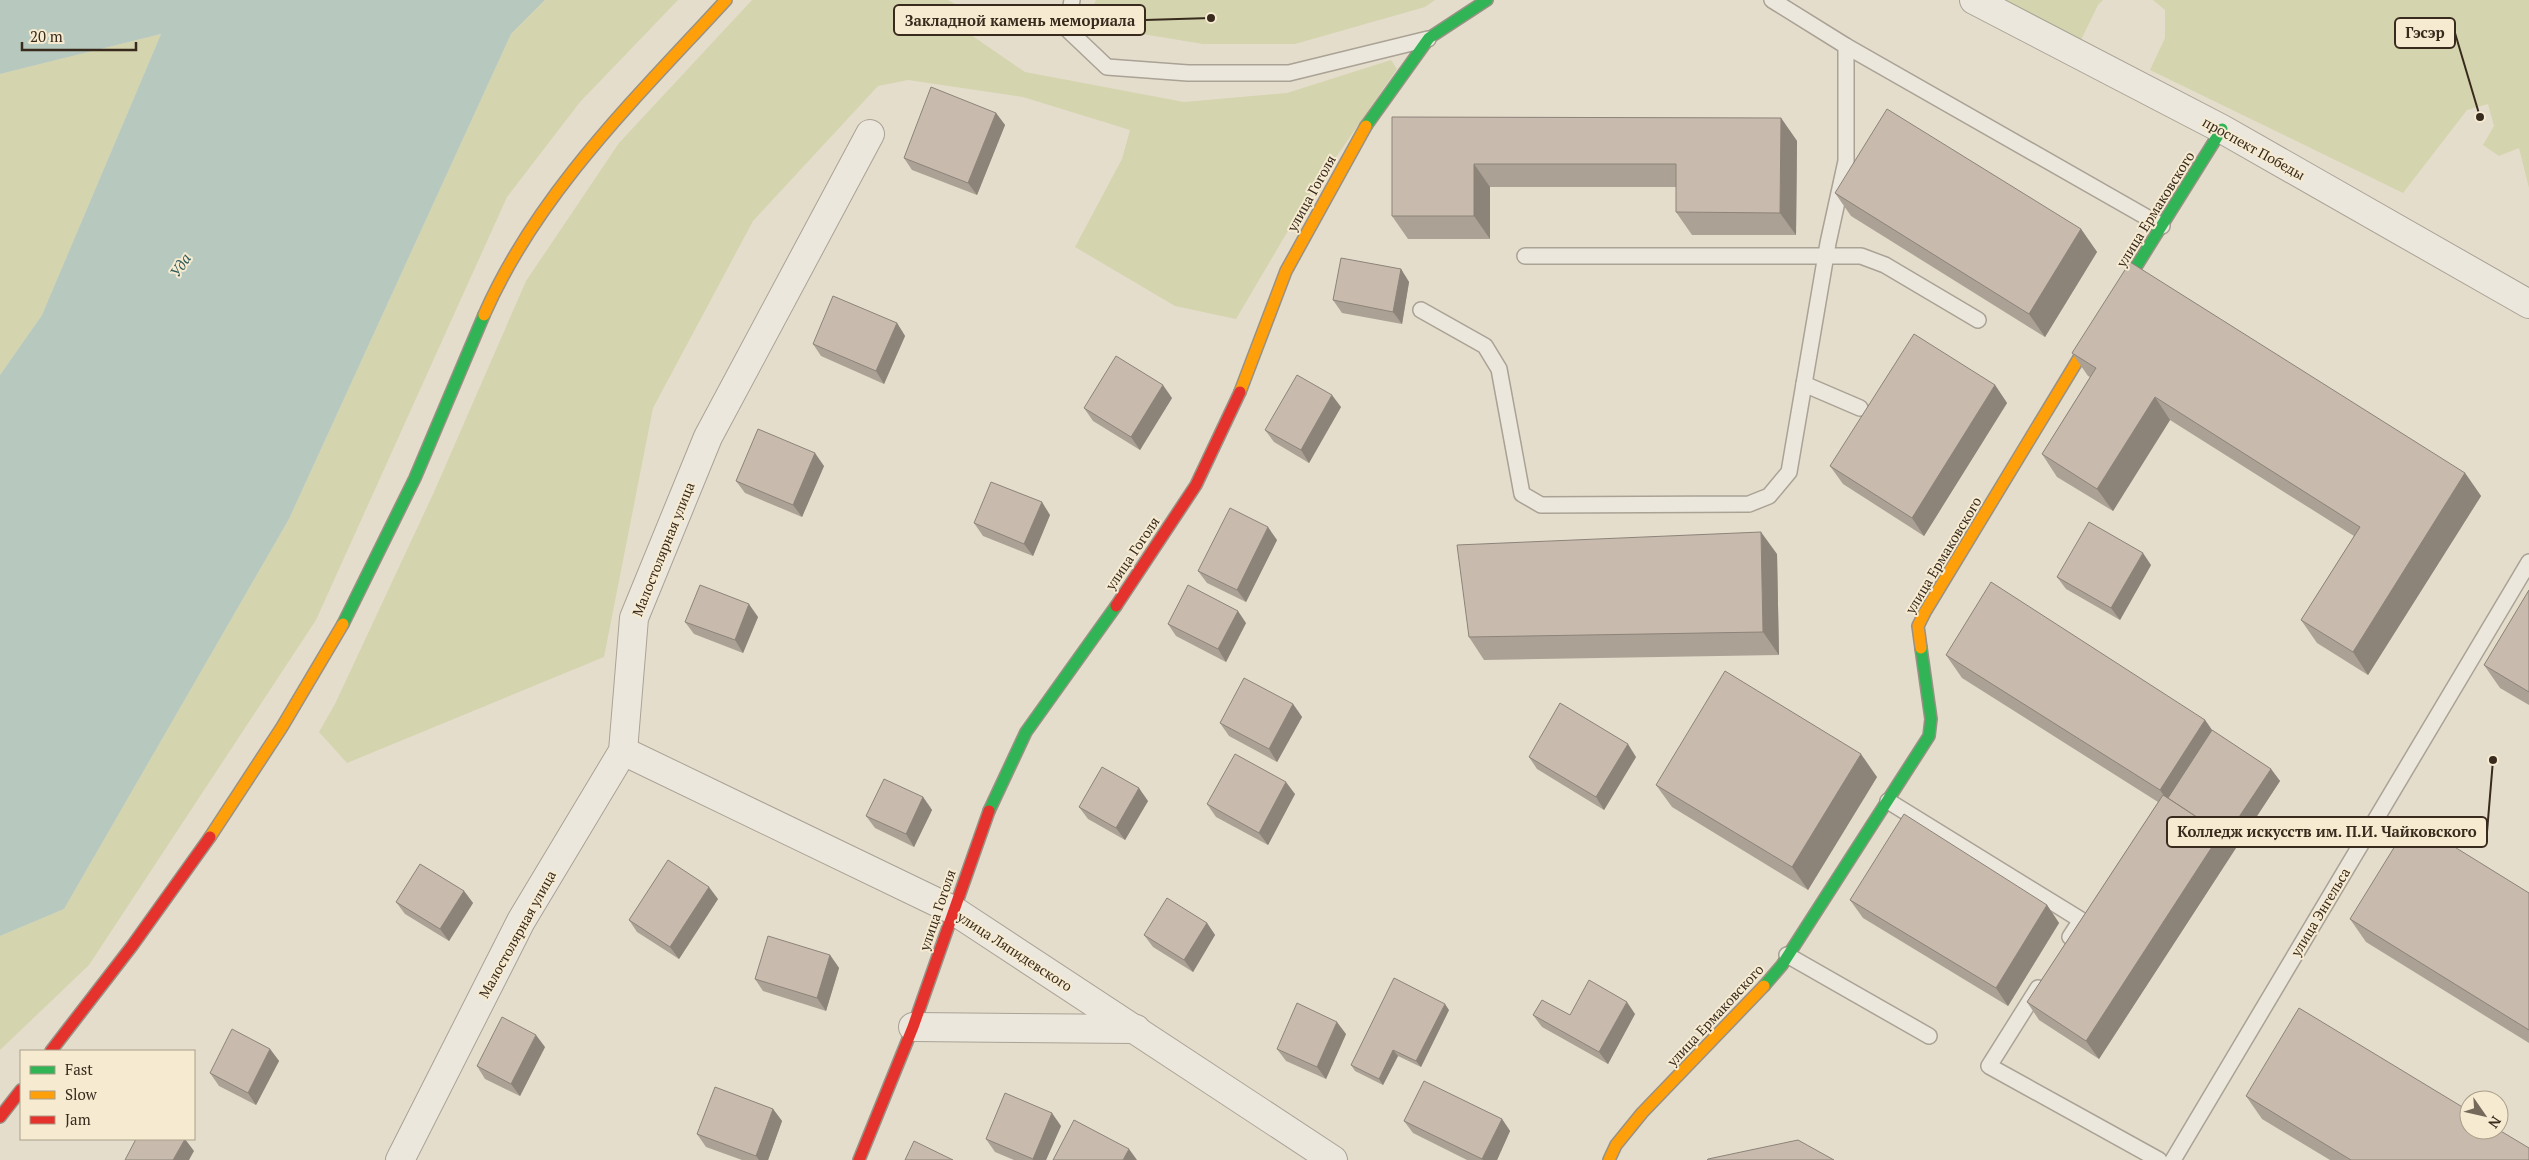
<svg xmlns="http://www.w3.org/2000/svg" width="2529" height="1160" viewBox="0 0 2529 1160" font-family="'PT Serif',serif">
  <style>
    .green { fill: #d4d4ae }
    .water { fill: #b7c9be }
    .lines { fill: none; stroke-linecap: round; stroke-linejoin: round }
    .lane-casing { stroke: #a9a295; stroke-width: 18 }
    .street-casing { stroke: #a9a295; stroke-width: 30 }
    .fast-casing { stroke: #999184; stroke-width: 14 }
    .slow-casing { stroke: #999184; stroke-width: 14 }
    .jam-casing { stroke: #999184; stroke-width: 14 }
    .lane { stroke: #ece7dd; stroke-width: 15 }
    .street { stroke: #ece7dd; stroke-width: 28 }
    .fast { stroke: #30b455; stroke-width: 11 }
    .slow { stroke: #ff9f0a; stroke-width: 11 }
    .jam { stroke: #e5322d; stroke-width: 11 }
    .wall { fill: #aca195 }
    .shaded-wall { fill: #8c8379 }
    .building { fill: #c8bbad; stroke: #8c8379 }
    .labels { text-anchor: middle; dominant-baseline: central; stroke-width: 4; stroke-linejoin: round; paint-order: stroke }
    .street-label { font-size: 14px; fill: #382a1d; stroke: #f6ebd1 }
    .water-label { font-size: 15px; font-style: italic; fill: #2c5855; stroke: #f6ebd1 }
    .leader { fill: none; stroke: #382a1d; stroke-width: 2 }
    .callout-dot { fill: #382a1d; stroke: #f6ebd1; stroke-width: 2 }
    .callout { fill: #f6ebd1; stroke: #382a1d; stroke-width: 2 }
    .callout-label { font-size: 15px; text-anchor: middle; font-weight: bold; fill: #382a1d }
  </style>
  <rect width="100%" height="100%" fill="#e4ddcc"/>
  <g class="green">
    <polygon points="545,0 678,0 580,102 507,197 316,620 89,965 0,1050 0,936 64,909 289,519 511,34"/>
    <polygon points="752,0 948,0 974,15 971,35 1025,72 1184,102 1287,93 1391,60 1397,69 1305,202 1236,319 1175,306 1075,247 1122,159 1130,130 1023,97 908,80 878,86 753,221 653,408 604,657 347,763 319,732 335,704 434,492 526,281 619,143"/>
    <polygon points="1096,0 1435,0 1425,7 1295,44 1203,44 1106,28 1089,15"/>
    <polygon points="1994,0 2103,0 2098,5 2080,42"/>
    <polygon points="2153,0 2529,0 2529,188 2519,148 2499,156 2483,145 2494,126 2488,104 2467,110 2403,193 2150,70 2165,38 2165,10"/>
    <polygon points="161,34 42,315 0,375 0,74"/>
  </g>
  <polygon class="water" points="0,0 545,0 511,34 289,519 64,909 0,936 0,375 42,315 161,34 0,74"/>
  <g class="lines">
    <defs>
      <g id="lane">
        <polyline points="1072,0 1067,29 1107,67 1188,73 1289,73 1428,39"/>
        <polyline points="1772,0 1846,46 2162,226"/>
        <polyline points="1525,256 1861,256 1885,265 1978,320"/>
        <polyline points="1421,310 1485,346 1499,369 1522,494 1541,505 1749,504 1769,496 1789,472 1828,243 1846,161 1846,46"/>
        <polyline points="1804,384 1860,408"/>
        <polyline points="1888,801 2081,920 2070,937"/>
        <polyline points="1787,955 1929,1036"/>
        <polyline points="2038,988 1989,1066 2159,1160"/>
        <polyline points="2173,1160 2529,562"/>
      </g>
      <g id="street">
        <polyline points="1974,0 2222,129 2529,304"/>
        <polyline points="623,751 953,910 1333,1160"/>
        <polyline points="913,1027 1136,1029"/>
        <polyline points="400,1160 521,921 623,751 634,618 708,437 870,134"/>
      </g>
      <g id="fast">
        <polyline points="1366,126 1429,38 1487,0"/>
        <polyline points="2079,358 2222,129"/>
        <polyline points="343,624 415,478 484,315"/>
        <polyline points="989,811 1026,732 1116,606"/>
        <polyline points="1764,986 1782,965 1929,736 1931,719 1921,648"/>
      </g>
      <g id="slow">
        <path d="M484,315C538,192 637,97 726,0"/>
        <polyline points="1240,392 1286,271 1366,126"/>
        <polyline points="1921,648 1918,626 1925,612 2079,358"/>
        <polyline points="210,837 282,727 343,624"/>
        <polyline points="1609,1160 1616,1145 1642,1113 1764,986"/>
      </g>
      <g id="jam">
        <polyline points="1116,606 1196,485 1240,392"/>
        <polyline points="51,1051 132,946 210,837"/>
        <polyline points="0,1117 21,1090"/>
        <polyline points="859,1160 913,1027 989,811"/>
      </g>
    </defs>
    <use href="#lane" class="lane-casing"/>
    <use href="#street" class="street-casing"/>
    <use href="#fast" class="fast-casing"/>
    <use href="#slow" class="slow-casing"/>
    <use href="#jam" class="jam-casing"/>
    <use href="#lane" class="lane"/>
    <use href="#street" class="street"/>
    <use href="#fast" class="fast"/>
    <use href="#slow" class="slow"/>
    <use href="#jam" class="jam"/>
  </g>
  <g class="wall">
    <polygon points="996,113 1005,125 977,195 912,170 904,158"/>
    <polygon points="1392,117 1781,118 1797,141 1796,235 1692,235 1676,212 1676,187 1490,187 1490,239 1408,239 1392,216"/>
    <polygon points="1835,193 2081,229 2097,252 2045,337 1851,216"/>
    <polygon points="1401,269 1409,282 1402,324 1342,313 1333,300"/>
    <polygon points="897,323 905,336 884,384 821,356 813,344"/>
    <polygon points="2072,353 2465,473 2481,496 2368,675 2317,643 2301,620 2354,536 2170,420 2113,511 2057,477 2042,454 2090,377 2088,376"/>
    <polygon points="1995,385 2007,403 1924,536 1843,484 1830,466"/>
    <polygon points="1172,398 1140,450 1093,421 1084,408"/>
    <polygon points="1341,407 1309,463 1274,442 1265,430"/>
    <polygon points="824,466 802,517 745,493 736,481"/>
    <polygon points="1050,515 1033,556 983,536 974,523"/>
    <polygon points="1277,540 1246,602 1207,583 1198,571"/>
    <polygon points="1777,554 1779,655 1484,660 1469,637"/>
    <polygon points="2151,565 2120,620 2066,589 2057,577"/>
    <polygon points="2529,590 2529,705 2500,688 2484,665"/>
    <polygon points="758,617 743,653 694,634 685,622"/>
    <polygon points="1246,623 1226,662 1176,636 1168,624"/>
    <polygon points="1946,655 2205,720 2212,730 2271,769 2280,781 2234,851 2099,1059 2039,1020 2027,1002 2158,802 1962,678"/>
    <polygon points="1293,704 1302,717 1277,762 1229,736 1220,723"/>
    <polygon points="1529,757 1636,757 1604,810 1537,769"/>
    <polygon points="1877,777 1808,890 1672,807 1656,785"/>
    <polygon points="1295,794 1268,845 1216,817 1207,804"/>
    <polygon points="923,797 932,810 914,847 875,828 866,816"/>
    <polygon points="1148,801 1125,840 1088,819 1079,807"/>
    <polygon points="464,891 473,903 449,941 405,914 396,902"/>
    <polygon points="2529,893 2529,1043 2366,942 2350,919"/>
    <polygon points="718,899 679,959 637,932 629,920"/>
    <polygon points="1850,900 2047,905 2059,923 2008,1006 1863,918"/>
    <polygon points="1207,923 1215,935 1193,972 1153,947 1144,935"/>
    <polygon points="830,955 839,968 826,1011 763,991 755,979"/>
    <polygon points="1449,1010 1421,1067 1398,1056 1383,1085 1355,1071 1351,1065"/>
    <polygon points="1635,1014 1608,1064 1542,1027 1533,1015 1570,1015"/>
    <polygon points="1346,1034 1326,1079 1286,1061 1277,1049"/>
    <polygon points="545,1047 520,1096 485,1079 477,1066"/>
    <polygon points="270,1049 279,1061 256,1105 219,1086 210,1073"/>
    <polygon points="2246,1096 2529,1160 2330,1160 2262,1119"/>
    <polygon points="773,1109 782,1121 768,1160 742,1160 706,1147 697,1134"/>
    <polygon points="1502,1119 1510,1131 1497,1160 1467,1160 1413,1133 1404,1121"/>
    <polygon points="1061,1126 1046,1160 1014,1160 995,1152 986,1139"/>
  </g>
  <g class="shaded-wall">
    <polygon points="996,113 1005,125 977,195 968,183"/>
    <polygon points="1781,118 1797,141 1796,235 1780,213"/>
    <polygon points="1474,164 1490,187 1490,239 1474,216"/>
    <polygon points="2081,229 2097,252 2045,337 2029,314"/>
    <polygon points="1401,269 1409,282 1402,324 1393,312"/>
    <polygon points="897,323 905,336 884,384 876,371"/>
    <polygon points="1163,385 1172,398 1140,450 1131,437"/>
    <polygon points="1995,385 2007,403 1924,536 1912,518"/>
    <polygon points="1332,395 1341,407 1309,463 1301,450"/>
    <polygon points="2155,397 2170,420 2113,511 2097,489"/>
    <polygon points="815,453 824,466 802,517 793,505"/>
    <polygon points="2465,473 2481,496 2368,675 2353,652"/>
    <polygon points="1042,502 1050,515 1033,556 1024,544"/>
    <polygon points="1268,527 1277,540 1246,602 1237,590"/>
    <polygon points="1761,532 1777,554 1779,655 1763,632"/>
    <polygon points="2143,553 2151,565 2120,620 2111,608"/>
    <polygon points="749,604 758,617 743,653 735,640"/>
    <polygon points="1238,611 1246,623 1226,662 1218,649"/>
    <polygon points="1293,704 1302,717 1277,762 1269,749"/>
    <polygon points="2205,720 2221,743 2167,800 2160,790"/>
    <polygon points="1628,744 1636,757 1604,810 1596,797"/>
    <polygon points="1861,754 1877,777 1808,890 1792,867"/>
    <polygon points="2271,769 2280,781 2234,851 2099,1059 2086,1041 2221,833"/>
    <polygon points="1286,782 1295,794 1268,845 1259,833"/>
    <polygon points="1139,788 1148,801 1125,840 1116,828"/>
    <polygon points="923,797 932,810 914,847 906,834"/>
    <polygon points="709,887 718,899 679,959 670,947"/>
    <polygon points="464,891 473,903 449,941 440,929"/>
    <polygon points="2047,905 2059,923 2008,1006 1996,988"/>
    <polygon points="1207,923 1215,935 1193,972 1184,960"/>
    <polygon points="830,955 839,968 826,1011 817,998"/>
    <polygon points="1627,1002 1635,1014 1608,1064 1599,1052"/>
    <polygon points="1445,1004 1449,1010 1421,1067 1416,1061"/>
    <polygon points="1337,1022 1346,1034 1326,1079 1317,1067"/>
    <polygon points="536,1035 545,1047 520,1096 511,1084"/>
    <polygon points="270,1049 279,1061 256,1105 248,1093"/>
    <polygon points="1393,1050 1398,1056 1383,1085 1379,1079"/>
    <polygon points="773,1109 782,1121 768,1160 759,1160 756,1156"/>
    <polygon points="1052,1113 1061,1126 1046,1160 1033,1160 1033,1159"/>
    <polygon points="1502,1119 1510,1131 1497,1160 1483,1160 1482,1159"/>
    <polygon points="185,1139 194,1151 189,1160 173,1160"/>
    <polygon points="1129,1149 1137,1160 1123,1160"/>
  </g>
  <g class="building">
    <polygon points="931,87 996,113 968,183 904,158"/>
    <polygon points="1887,109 2081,229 2029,314 1835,193"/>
    <polygon points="1392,117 1781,118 1780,213 1676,212 1676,164 1474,164 1474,216 1392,216"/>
    <polygon points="1341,258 1401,269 1393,312 1333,300"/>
    <polygon points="2130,262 2465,473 2353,652 2301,620 2360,527 2155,397 2097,489 2042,454 2096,368 2072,353"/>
    <polygon points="833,296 897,323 876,371 813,344"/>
    <polygon points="1914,334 1995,385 1912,518 1830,466"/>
    <polygon points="1116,356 1163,385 1131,437 1084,408"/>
    <polygon points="1297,375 1332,395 1301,450 1265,430"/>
    <polygon points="758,429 815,453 793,505 736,481"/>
    <polygon points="991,482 1042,502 1024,544 974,523"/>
    <polygon points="1230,508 1268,527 1237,590 1198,571"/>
    <polygon points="2089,522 2143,553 2111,608 2057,577"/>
    <polygon points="1761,532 1763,632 1469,637 1457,545"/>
    <polygon points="1991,582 2205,720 2160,790 1946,655"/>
    <polygon points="700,585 749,604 735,640 685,622"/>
    <polygon points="1188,585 1238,611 1218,649 1168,624"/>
    <polygon points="2529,590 2529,692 2484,665"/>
    <polygon points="1725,671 1861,754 1792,867 1656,785"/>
    <polygon points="1244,678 1293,704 1269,749 1220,723"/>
    <polygon points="1560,703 1628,744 1596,797 1529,757"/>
    <polygon points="2212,730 2271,769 2225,838 2221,833 2168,798"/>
    <polygon points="1235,754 1286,782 1259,833 1207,804"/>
    <polygon points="1102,767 1139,788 1116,828 1079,807"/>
    <polygon points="884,779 923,797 906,834 866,816"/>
    <polygon points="2163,795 2221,833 2086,1041 2027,1002"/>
    <polygon points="1904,814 2047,905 1996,988 1850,900"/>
    <polygon points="2411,820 2529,893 2529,1030 2350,919"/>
    <polygon points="668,860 709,887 670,947 629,920"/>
    <polygon points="420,864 464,891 440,929 396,902"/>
    <polygon points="1167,898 1207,923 1184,960 1144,935"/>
    <polygon points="768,936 830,955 817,998 755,979"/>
    <polygon points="1394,978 1445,1004 1416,1061 1393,1050 1379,1079 1351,1065"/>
    <polygon points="1589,980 1627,1002 1599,1052 1533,1015 1542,1000 1570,1015"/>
    <polygon points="1297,1003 1337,1022 1317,1067 1277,1049"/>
    <polygon points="2299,1008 2469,1111 2469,1130 2499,1130 2529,1148 2529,1160 2351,1160 2246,1096"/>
    <polygon points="502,1017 536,1035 511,1084 477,1066"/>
    <polygon points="232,1029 270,1049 248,1093 210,1073"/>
    <polygon points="1424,1081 1502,1119 1482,1159 1404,1121"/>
    <polygon points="715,1087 773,1109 756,1156 697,1134"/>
    <polygon points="1005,1093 1052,1113 1033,1159 986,1139"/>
    <polygon points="1074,1120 1129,1149 1123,1160 1053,1160"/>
    <polygon points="136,1139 185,1139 173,1160 125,1160"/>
    <polygon points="1798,1140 1834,1160 1707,1160 1708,1159"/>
    <polygon points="914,1141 953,1160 905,1160"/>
  </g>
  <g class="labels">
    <g class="street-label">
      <text transform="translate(2254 148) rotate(29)">проспект Победы</text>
      <text transform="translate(1311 193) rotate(-61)">улица Гоголя</text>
      <text transform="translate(2155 209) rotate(-58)">улица Ермаковского</text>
      <text transform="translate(663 549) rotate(-68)">Малостолярная улица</text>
      <text transform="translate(1132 553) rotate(-56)">улица Гоголя</text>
      <text transform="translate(1943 555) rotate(-59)">улица Ермаковского</text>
      <text transform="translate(937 910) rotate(-71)">улица Гоголя</text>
      <text transform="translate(2320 912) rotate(-59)">улица Энгельса</text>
      <text transform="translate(517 934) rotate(-61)">Малостолярная улица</text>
      <text transform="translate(1015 951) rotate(33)">улица Ляпидевского</text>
      <text transform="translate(1715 1015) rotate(-47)">улица Ермаковского</text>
    </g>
    <g class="water-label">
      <text transform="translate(180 265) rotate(-56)">Уда</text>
    </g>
  </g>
  <path class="leader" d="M1211 18L1145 20M2480 117L2455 33M2493 760L2487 832"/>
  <g class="callout-dot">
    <circle cx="1211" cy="18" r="5"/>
    <circle cx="2480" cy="117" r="5"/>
    <circle cx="2493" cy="760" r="5"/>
  </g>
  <g class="callout">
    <rect x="894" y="5" width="251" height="30" rx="5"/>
    <rect x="2395" y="18" width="60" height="30" rx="5"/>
    <rect x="2167" y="817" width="320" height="30" rx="5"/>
  </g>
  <g class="callout-label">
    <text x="1020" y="26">Закладной камень мемориала</text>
    <text x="2425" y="38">Гэсэр</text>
    <text x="2327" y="837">Колледж искусств им. П.И. Чайковского</text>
  </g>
  <rect x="20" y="1050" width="175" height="90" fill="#f6ebd1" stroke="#aa9e89"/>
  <rect x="30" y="1066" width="25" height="8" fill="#30b455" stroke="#aa9e89"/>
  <text x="65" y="1075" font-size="15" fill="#382a1d">Fast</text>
  <rect x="30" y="1091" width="25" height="8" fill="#ff9f0a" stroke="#aa9e89"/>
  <text x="65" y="1100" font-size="15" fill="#382a1d">Slow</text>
  <rect x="30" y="1116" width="25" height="8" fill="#e5322d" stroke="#aa9e89"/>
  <text x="65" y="1125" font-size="15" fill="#382a1d">Jam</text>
  <g transform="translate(2484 1115) rotate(124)"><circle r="24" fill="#f6ebd1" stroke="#aa9e89"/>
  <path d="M0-4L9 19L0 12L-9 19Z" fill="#74695a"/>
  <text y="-8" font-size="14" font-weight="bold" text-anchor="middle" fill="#382a1d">N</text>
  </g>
  <path d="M22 42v8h114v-8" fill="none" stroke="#382a1d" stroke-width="2.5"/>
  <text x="30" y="42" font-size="15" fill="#382a1d" stroke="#f6ebd1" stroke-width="4" paint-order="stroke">20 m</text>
</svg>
